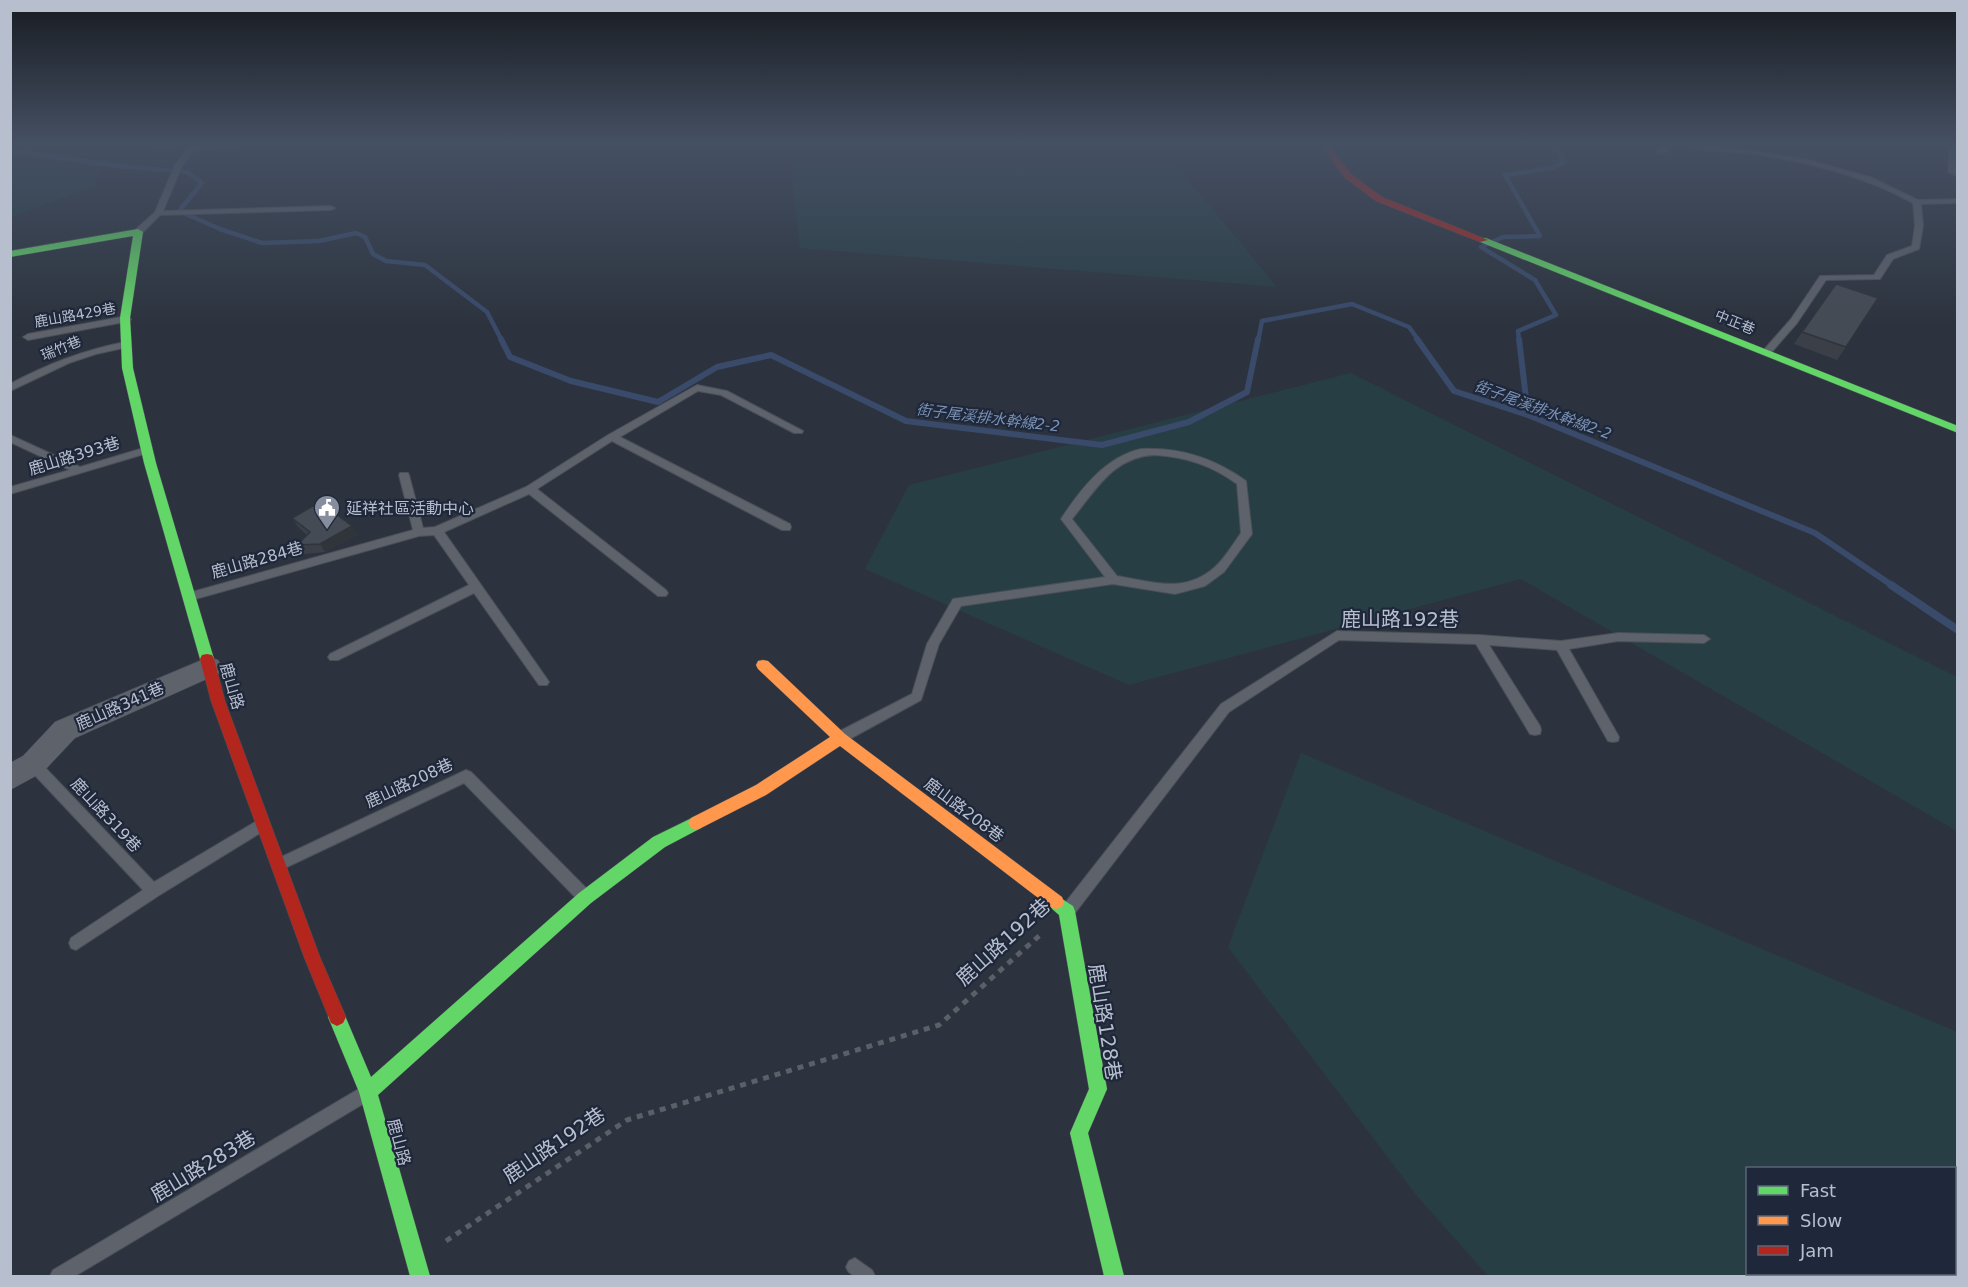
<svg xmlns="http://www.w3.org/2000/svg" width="1968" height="1287" viewBox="0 0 1968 1287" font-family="'DejaVu Sans','Noto Sans TC',sans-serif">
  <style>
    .green { fill: #283e45; fill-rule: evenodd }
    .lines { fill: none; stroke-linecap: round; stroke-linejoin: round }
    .stream-far2 { stroke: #394a6a; stroke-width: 4.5 }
    .stream-far1 { stroke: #394a6a; stroke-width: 6 }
    .stream { stroke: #394a6a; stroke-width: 8 }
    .lane-casing { stroke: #4b4f58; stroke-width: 2 }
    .street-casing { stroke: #4b4f58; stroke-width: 1 }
    .fast-casing { stroke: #4b4f58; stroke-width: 1 }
    .slow-casing { stroke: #4b4f58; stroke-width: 1 }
    .jam-casing { stroke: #4b4f58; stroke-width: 1 }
    .path-far1 { stroke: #5b6068; stroke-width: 2; stroke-dasharray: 3 3; stroke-linecap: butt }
    .path { stroke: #5b6068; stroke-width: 5; stroke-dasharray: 6 6; stroke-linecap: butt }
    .lane { fill: #5d626b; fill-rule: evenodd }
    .street { fill: #5d626b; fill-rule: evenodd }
    .fast { fill: #63d668; fill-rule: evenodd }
    .slow { fill: #ff974d; fill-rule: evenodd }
    .jam { fill: #b3261e; fill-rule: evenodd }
    .wall { fill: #3b4048 }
    .shaded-wall { fill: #30343b }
    .building { fill: #454b54; stroke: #30343b; stroke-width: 1.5 }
    .labels { text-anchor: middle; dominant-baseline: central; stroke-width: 4.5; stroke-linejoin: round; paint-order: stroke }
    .far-street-label { font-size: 14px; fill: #b7bece; stroke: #1e283a }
    .far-water-label { font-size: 15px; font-style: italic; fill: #7c92b6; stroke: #1e283a }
    .street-label { font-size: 16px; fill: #b7bece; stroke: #1e283a }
    .poi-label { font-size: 16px; fill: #b7bece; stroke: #1e283a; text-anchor: start }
    .near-street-label { font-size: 20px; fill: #b7bece; stroke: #1e283a }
  </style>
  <rect width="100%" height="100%" fill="#2c333e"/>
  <g class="green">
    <polygon points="11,145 108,145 95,186 11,217"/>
    <polygon points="788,145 1159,145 1277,287 800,248"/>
    <polygon points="1351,373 1957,677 1957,831 1521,579 1129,685 865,569 909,485"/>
    <path d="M1301,753L1957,1032V1276H1488L1418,1197L1228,947ZM1748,1168H1954V1274H1748Z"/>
  </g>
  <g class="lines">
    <g class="stream-far2">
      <polyline points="10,151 119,166 187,172 202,183 179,211 220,229 262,243 319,241 356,233 365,237 373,254 386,261 425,265 487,312 502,341"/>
      <polyline points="1258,341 1262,321 1352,304 1409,327 1419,341"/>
      <polyline points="1519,341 1518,331 1556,315 1535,280 1481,247 1503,237 1540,236 1505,175 1553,168 1563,163 1560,153 1553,145"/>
    </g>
    <g class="stream-far1">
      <polyline points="501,339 510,357 571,381 658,402 717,367 771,355 906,421 1102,445 1189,422 1247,392 1258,339"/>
      <polyline points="1417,339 1454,391 1528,415 1815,533 1893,586"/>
      <polyline points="1519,339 1528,415"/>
    </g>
    <polyline class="stream" points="1891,585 1958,630"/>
    <defs>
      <g id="lane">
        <polygon points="242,145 195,150 182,166 163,211 331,206 335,208 331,210 160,215 141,234 135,234 135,230 155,212 175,165 190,146"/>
        <polygon points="1664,145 1672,145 1664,153 1658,153 1658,149"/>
        <path d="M1691,145L1720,146L1809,160L1870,177L1918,200L1958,199V203L1921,204L1923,226L1919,249L1893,259L1880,279L1826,280L1797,323L1770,354L1767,355L1762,352L1791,319L1820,276L1874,275L1887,255L1912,246L1915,226L1913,203C1864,176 1810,163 1755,154C1737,152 1705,152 1691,145Z"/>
        <polygon points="1950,145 1958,145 1956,171 1958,177 1948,172"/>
        <polygon points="127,316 131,319 130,321 28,340 23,337 28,334"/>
        <path d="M125,342L128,343V347L96,354L69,363L10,391V384C47,364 84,350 125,342Z"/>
        <polygon points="697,385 727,391 803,431 802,433 794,433 721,395 698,391 620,437 790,524 791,527 790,530 782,530 612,441 537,489 666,590 668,593 666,596 658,596 529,494 444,532 547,679 549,682 547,685 539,685 474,593 338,660 330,660 328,657 330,654 469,585 434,535 419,536 192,600 186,596 192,592 413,530 399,475 400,473 408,473 409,475 423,528 435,527 526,487 608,435"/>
        <polygon points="10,435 80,467 147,447 152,450 151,452 10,494 10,487 70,470 10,442"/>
        <path d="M1141,449C1180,447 1214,458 1246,481L1252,534L1224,572L1205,586L1175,594L1113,584L961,606L939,644L921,700L846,741L841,742L836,741L835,737L836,733L912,694L927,644L953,599L1105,577L1061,519C1080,490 1105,457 1141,449ZM1154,455C1186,457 1211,465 1237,484L1241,533C1233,544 1225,558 1215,567C1185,594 1153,582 1117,576L1072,519C1096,490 1113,457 1154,455Z"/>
        <polygon points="1337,631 1479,635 1561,641 1618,633 1704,635 1710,639 1704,643 1618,641 1569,649 1619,737 1618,741 1613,742 1608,741 1557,650 1489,645 1540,726 1541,730 1540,734 1535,735 1530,734 1476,644 1339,640 1229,712 1075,913 1070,915 1065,913 1063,908 1065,903 1221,704"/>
        <polygon points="33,759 38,760 154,882 255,822 260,820 265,822 267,826 265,830 158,896 76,950 71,948 69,943 71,938 143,890 28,768 26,764 28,760"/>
        <polygon points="466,770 471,772 587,889 589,894 587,899 582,901 577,899 464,783 287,867 282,869 277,867 275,863 277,859"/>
        <polygon points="362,1087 368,1089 370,1095 368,1101 75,1276 50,1276 53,1270"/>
        <path d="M855,1258L872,1270L875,1276C863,1276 851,1280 846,1267L849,1261Z"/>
      </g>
      <polygon id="street" points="209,657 218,660 222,667 218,674 75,738 43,772 10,790 10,763 23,756 55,722"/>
      <g id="fast">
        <polygon points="138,229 143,232 130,318 133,368 156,463 214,659 212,663 202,663 200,659 144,463 122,368 120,318 133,236 10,257 10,251"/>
        <polygon points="1480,238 1486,238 1958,426 1958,433 1480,242"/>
        <polygon points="696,816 701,818 704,823 701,828 665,847 591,903 378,1095 430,1276 410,1276 359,1092 328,1017 331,1011 337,1008 343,1011 371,1077 579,893 653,837"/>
        <polygon points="1056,895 1073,906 1075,911 1107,1089 1088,1133 1124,1276 1104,1276 1070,1133 1089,1089 1059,915 1050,907 1048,902 1050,897"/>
      </g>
      <polygon id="slow" points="763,660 768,661 845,734 1062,897 1064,902 1062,907 1056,909 1050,907 840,746 766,795 701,828 696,830 691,828 688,823 691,818 756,785 830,737 758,669 756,665 758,661"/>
      <g id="jam">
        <polygon points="1321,145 1329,145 1351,174 1382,197 1488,240 1480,242 1376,201 1345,178"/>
        <polygon points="207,654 212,655 214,659 225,701 320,957 346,1017 343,1023 337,1026 331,1023 304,957 211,701 200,659 202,655"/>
      </g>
    </defs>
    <use href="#lane" class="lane-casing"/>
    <use href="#street" class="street-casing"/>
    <use href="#fast" class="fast-casing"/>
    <use href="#slow" class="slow-casing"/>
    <use href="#jam" class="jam-casing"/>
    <polyline class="path-far1" points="147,145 176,148"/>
    <polyline class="path" points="446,1241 627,1120 939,1025 1040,935"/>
    <use href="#lane" class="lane"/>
    <use href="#street" class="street"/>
    <use href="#fast" class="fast"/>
    <use href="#slow" class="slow"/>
    <use href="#jam" class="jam"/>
  </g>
  <g class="wall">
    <polygon points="1802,332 1846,347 1837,360 1794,344"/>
    <polygon points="292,518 352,526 357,535 325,552 303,554 297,545 307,535 298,527"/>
  </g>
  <polygon class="shaded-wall" points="352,526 357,535 325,552 320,544"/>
  <g class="building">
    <polygon points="1836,284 1878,298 1846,347 1802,332"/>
    <polygon points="320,502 352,526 320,544 297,545 310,532 292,518"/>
  </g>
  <linearGradient id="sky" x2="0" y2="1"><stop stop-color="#181c22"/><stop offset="0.44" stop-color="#455063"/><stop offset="1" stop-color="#455063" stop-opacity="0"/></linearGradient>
  <rect width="1968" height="326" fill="url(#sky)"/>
  <defs>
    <symbol id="civic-pin" viewBox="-11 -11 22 30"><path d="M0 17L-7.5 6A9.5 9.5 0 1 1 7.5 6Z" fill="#868d9c" stroke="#1e283a"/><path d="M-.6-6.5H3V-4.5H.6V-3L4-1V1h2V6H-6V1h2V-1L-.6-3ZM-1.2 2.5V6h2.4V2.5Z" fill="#fff"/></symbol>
  </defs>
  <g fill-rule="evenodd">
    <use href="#civic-pin" x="312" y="493" width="30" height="40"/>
  </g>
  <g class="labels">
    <g class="far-street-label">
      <text transform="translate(75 315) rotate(-10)">鹿山路429巷</text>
      <text transform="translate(1735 322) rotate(22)">中正巷</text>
      <text transform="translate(61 348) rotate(-22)">瑞竹巷</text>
    </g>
    <g class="far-water-label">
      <text transform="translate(1543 410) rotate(20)">街子尾溪排水幹線2-2</text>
      <text transform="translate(988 418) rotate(7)">街子尾溪排水幹線2-2</text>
    </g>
    <g class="street-label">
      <text transform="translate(74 456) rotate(-17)">鹿山路393巷</text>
      <text transform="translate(257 560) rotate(-16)">鹿山路284巷</text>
      <text transform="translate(232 686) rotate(74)">鹿山路</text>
      <text transform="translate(120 706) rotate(-24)">鹿山路341巷</text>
      <text transform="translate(409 783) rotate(-25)">鹿山路208巷</text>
      <text transform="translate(964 810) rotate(37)">鹿山路208巷</text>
      <text transform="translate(106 815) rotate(47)">鹿山路319巷</text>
      <text transform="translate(399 1142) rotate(75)">鹿山路</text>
    </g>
    <g class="poi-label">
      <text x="346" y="508">延祥社區活動中心</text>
    </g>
    <g class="near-street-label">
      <text x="1400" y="619">鹿山路192巷</text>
      <text transform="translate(1003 942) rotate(-42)">鹿山路192巷</text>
      <text transform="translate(1105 1022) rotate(81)">鹿山路128巷</text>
      <text transform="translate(554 1145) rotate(-34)">鹿山路192巷</text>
      <text transform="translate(203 1166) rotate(-31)">鹿山路283巷</text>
    </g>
  </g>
  <rect width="1968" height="1287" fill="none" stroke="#b7bece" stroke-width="24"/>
  <rect x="1746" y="1167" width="210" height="108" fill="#1e283a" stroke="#5b6475" stroke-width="1.5"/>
  <rect x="1758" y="1186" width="30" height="9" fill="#63d668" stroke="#5b6475" stroke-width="1.5"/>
  <text x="1800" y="1197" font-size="18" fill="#b7bece">Fast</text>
  <rect x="1758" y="1216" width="30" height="9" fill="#ff974d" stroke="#5b6475" stroke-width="1.5"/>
  <text x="1800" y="1227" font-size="18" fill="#b7bece">Slow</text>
  <rect x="1758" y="1246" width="30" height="9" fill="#b3261e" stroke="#5b6475" stroke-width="1.5"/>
  <text x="1800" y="1257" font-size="18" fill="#b7bece">Jam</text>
</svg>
